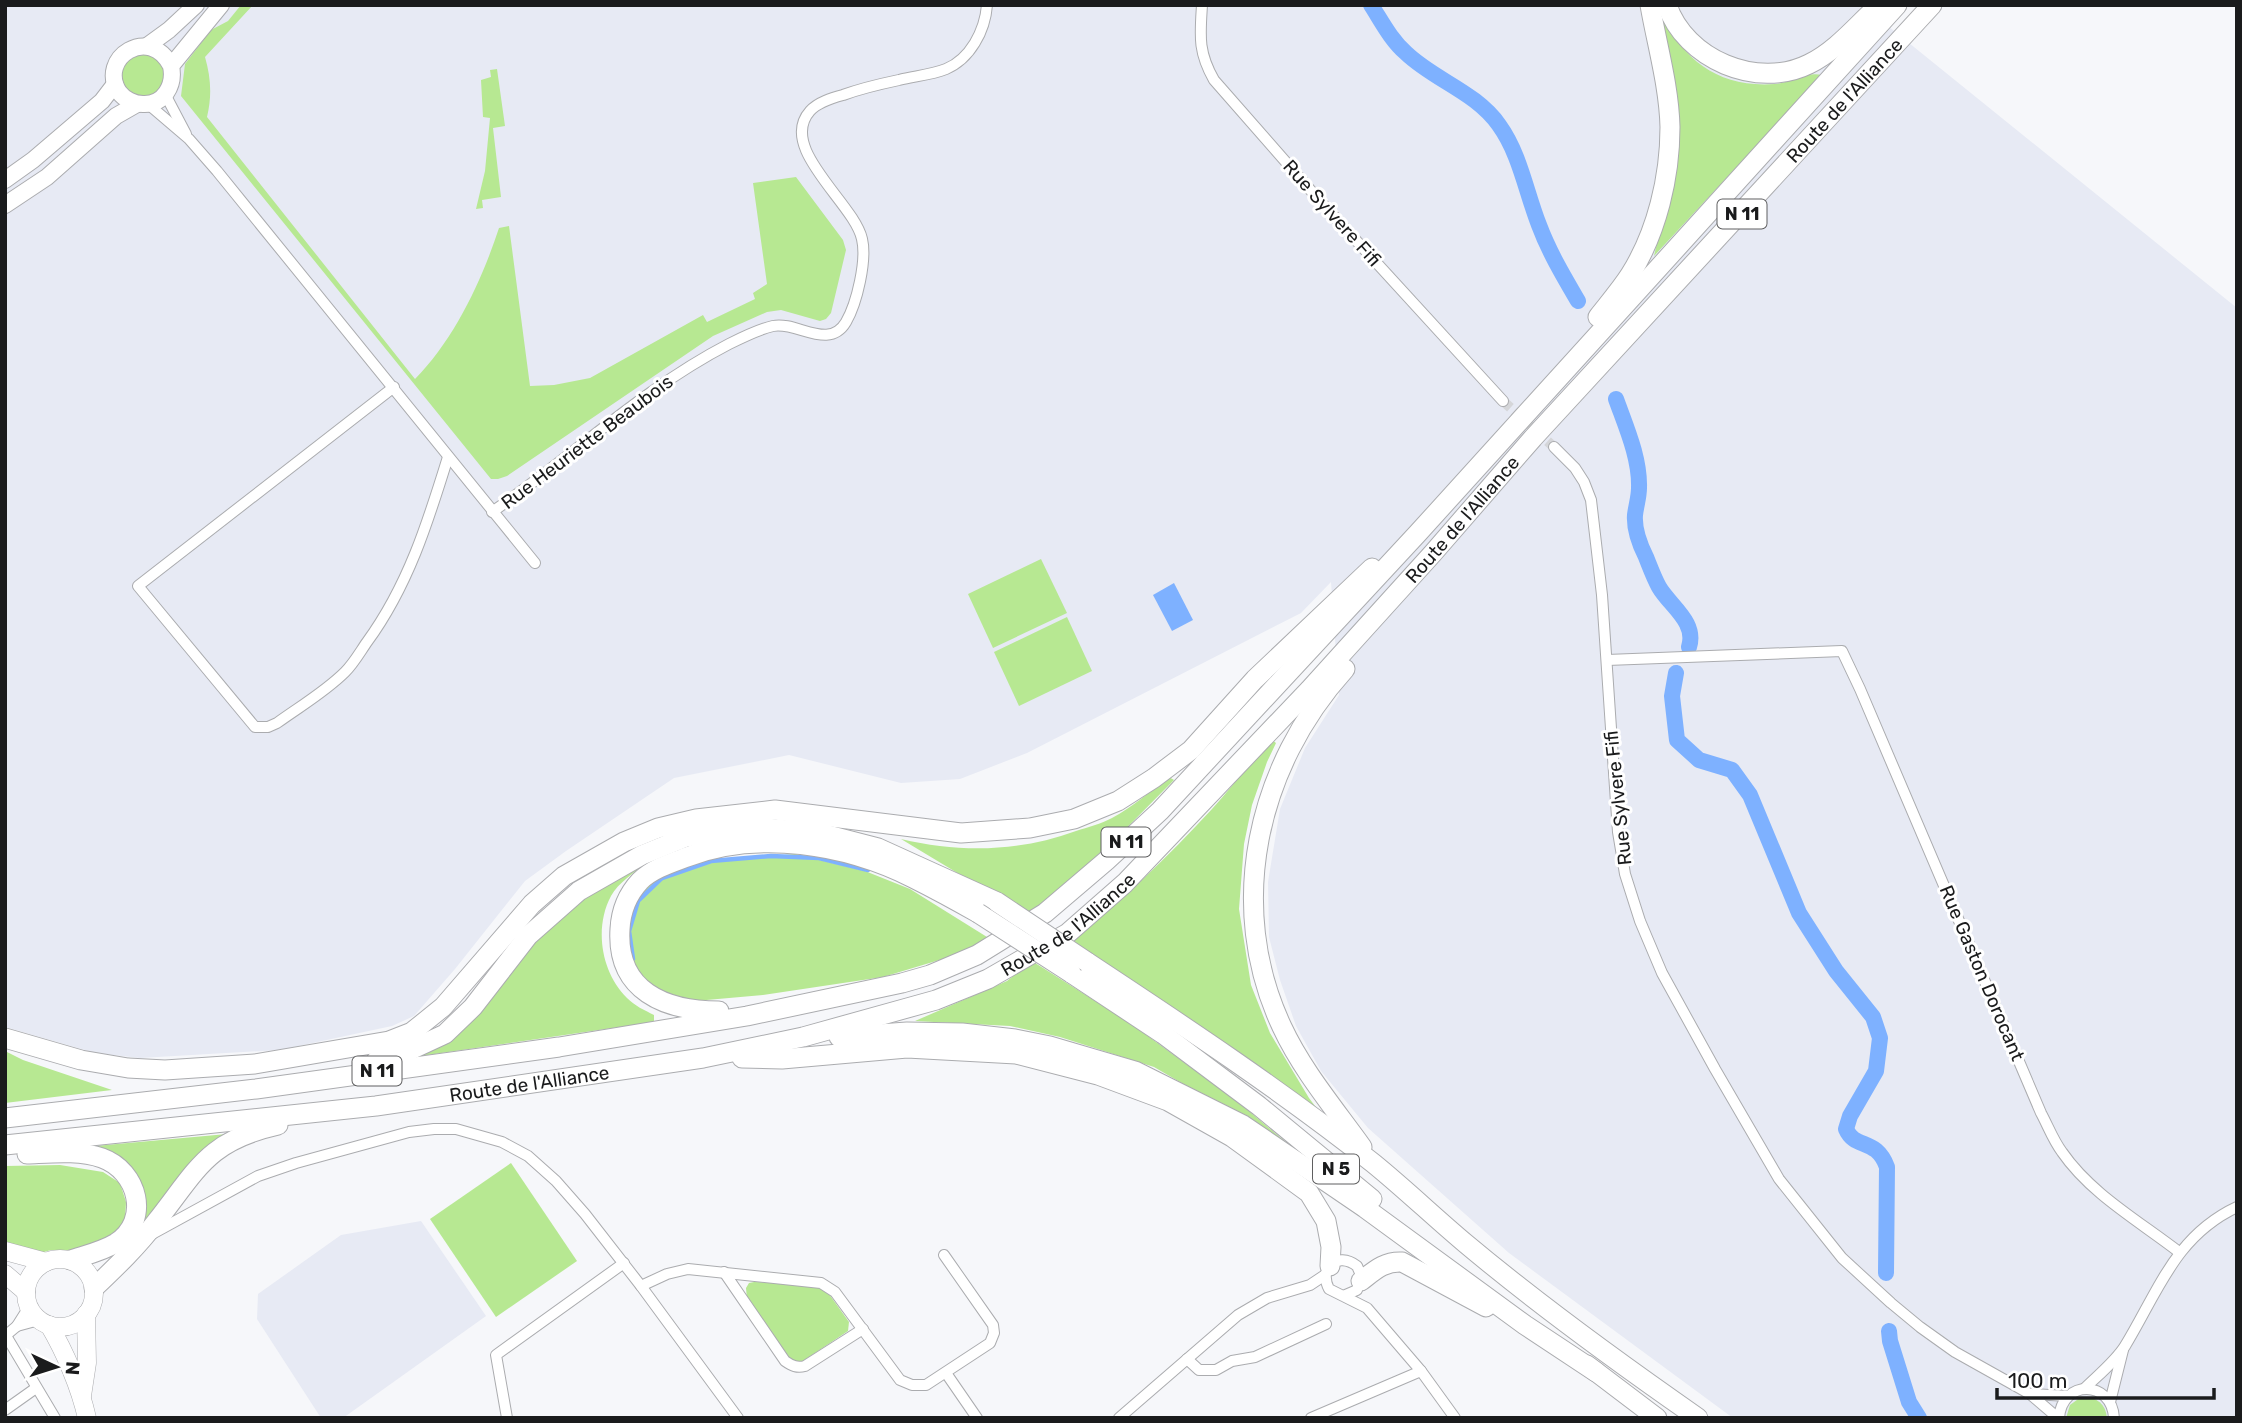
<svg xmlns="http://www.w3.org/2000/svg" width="2242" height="1423" viewBox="0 0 2242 1423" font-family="Rubik,sans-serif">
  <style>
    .built { fill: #e7eaf4 }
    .green { fill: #b7e892 }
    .water { fill: #7eb1ff }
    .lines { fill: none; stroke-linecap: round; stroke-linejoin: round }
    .stream { stroke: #7eb1ff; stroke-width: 4.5 }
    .canal { stroke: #7eb1ff; stroke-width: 16 }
    .minor-tunnel { stroke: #d5d6d9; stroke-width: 10; stroke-dasharray: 10 5; stroke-linecap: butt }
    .minor-casing { stroke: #abacaf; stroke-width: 12 }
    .secondary-casing { stroke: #abacaf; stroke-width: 18 }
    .primary-casing { stroke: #abacaf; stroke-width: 19 }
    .trunk-casing { stroke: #abacaf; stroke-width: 21 }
    .minor { stroke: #fff; stroke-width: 10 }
    .secondary { stroke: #fff; stroke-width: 16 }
    .primary { stroke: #fff; stroke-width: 18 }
    .trunk { stroke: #fff; stroke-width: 19 }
    .trunk-bridge-casing { stroke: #abacaf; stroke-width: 21; stroke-linecap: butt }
    .trunk-bridge { stroke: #fff; stroke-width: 19 }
    .labels { text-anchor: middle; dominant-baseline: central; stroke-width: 6; stroke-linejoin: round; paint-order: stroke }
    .shield { fill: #fff; stroke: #5f5f60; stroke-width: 2 }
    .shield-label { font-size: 18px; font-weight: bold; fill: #1a1b1c }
    .street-label { font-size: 19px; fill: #1a1b1c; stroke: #fff }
  </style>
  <rect width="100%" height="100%" fill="#f6f7fa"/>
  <g class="built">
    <polygon points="5,5 1862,5 2237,308 2237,1418 1733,1418 1509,1253 1368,1128 1321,1071 1296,1026 1280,980 1269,937 1268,882 1280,809 1305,748 1339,695 1331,582 1301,613 1027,753 960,779 901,783 789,755 674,778 566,851 525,881 455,969 414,1016 392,1026 280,1050 140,1058 95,1053 5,1027"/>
    <polygon points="421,1221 486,1316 343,1418 321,1418 257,1319 258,1294 341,1235"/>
  </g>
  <g class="green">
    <path d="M241,5H253L205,57C211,78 212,96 207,117L415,379C454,340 482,280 499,228L509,226L530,386L554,385L590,378L703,315L707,322L755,299L753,293L767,284L753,183L796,177L843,240L846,250L831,313L826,319L820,321L781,310L767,312L713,336L507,476L498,479H491L181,96L185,64L211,30L228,21Z"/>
    <path d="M1661,16C1686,62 1720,88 1775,84C1791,83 1806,71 1822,75L1654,256L1668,194Z"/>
    <path d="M146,51L164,64C171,111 118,103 121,74C121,69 121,63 125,59C130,55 140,53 146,51Z"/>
    <polygon points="497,69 505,126 493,128 501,197 482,200 483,208 476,209 485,171 490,118 483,117 481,80 491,77 490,70"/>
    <polygon points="1041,559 1067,613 993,648 968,594"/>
    <polygon points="1067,617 1092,671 1019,706 994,652"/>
    <path d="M1270,738L1276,743L1267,762L1252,805L1244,844L1239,909L1251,985L1270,1033L1309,1098L1324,1118L1070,943C1120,902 1168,857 1212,809C1232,787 1251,762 1270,738Z"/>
    <path d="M1169,777L1174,780L1079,876L1027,915L901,839C961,853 1018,852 1076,831C1088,827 1101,824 1112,818C1132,807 1151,791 1169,777Z"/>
    <polygon points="795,854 865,871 910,889 987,937 966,952 883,977 763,995 684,1002 644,985 625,947 636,897 656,880 689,864"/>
    <path d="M647,862C635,872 618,883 611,896C594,928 601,972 627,998C635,1006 644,1010 654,1015V1022L421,1056L463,1029L546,930L581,899Z"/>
    <polygon points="1032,961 1130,1023 1237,1101 1332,1181 1228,1110 1154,1067 1060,1037 1010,1026 915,1021 1007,981"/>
    <polygon points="5,1051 23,1060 112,1090 5,1103"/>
    <polygon points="227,1134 195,1157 165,1198 131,1239 145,1216 145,1199 84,1147"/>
    <polygon points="511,1163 577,1261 496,1317 430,1219"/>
    <polygon points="60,1165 103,1172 120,1183 126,1202 125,1222 117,1235 75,1252 51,1250 37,1254 5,1247 5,1166"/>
    <polygon points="754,1282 813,1284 829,1294 849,1322 848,1331 803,1361 792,1361 747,1299 746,1288 749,1283"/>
    <path d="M2081,1397C2095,1396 2106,1403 2107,1418H2066L2070,1405Z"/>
  </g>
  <polygon class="water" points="1174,583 1193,620 1172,631 1153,595"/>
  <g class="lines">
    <polyline class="stream" points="633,959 629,931 638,901 662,878 711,861 771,856 819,858 868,870"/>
    <g class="canal">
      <path d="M1371,5C1382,22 1391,40 1406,53C1434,80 1476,92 1499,125C1520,154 1526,192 1539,225C1549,252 1564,277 1578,301"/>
      <path d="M1616,399C1626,427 1640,458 1639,488C1639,497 1636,506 1635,515C1634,528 1640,545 1646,557C1650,567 1654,578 1659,587C1670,606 1697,622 1689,647"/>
      <path d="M1676,673L1672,696L1677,740L1699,760L1732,770L1750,795L1799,913L1836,971L1873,1017L1880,1038L1876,1071L1850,1116L1846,1129C1855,1150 1876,1137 1887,1167L1886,1273"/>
      <polyline points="1889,1331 1890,1341 1909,1402 1919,1418"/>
    </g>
    <polyline class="minor-tunnel" points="1503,401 1554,447"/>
    <defs>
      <g id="minor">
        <path d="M1202,5C1200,36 1198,52 1214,80L1320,201L1503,401"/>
        <polyline points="165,94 186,134"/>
        <polyline points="148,104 189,139 217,171 535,563"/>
        <path d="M394,387L138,586L255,727H268L277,723C299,707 325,692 345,672C354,663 360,652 367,642C408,586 428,522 448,457"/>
        <polyline points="1554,447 1575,468 1584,482 1591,500 1602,595 1618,832 1625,874 1640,921 1662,973 1715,1069 1779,1179 1842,1258 1891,1303 1920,1327 1955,1352 2030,1394 2058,1418"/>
        <path d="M492,512C572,457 642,389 729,344C743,337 759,329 773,326C797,321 829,351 846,322C857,303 867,260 862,239C854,203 777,148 810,111C818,102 832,98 843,95C862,88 880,84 899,80C915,76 931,75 946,69C970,59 985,31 987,5"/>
        <path d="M1607,660L1842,651L1860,689L2041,1113C2048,1126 2053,1140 2062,1152C2091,1194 2139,1221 2179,1252"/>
        <polyline points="152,1234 258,1176 296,1163 409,1132 434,1129 456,1129 502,1142 528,1156 556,1181 585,1214 641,1286 738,1418"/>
        <path d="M724,1272L785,1361C792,1366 797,1368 805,1366L863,1329"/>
        <polyline points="641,1286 667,1274 688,1269 821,1283 835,1292 900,1380 912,1385 926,1385 990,1343 994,1333 993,1325 944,1255"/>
        <path d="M1343,1296L1357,1290L1361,1275L1357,1266C1337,1251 1318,1268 1329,1289L1367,1308L1421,1371L1455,1418"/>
        <polyline points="17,1326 39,1320"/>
        <polyline points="5,1334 55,1418"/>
        <polyline points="5,1336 17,1326 29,1307"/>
        <polyline points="1187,1359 1199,1370 1216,1370 1232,1361 1255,1357 1326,1324"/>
        <polyline points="946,1373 977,1418"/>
        <path d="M2084,1389C2097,1376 2115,1362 2125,1346C2158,1292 2175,1236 2237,1207"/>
        <polyline points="2030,1394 2068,1396"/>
        <polyline points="2110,1402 2123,1350"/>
        <polyline points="5,1410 36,1388"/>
        <polyline points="507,1418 496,1355 624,1263"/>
        <polyline points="1119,1418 1238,1315 1267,1298 1310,1285 1325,1275"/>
        <polyline points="1311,1418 1421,1371"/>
        <path d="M2059,1418C2062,1379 2112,1380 2114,1418"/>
      </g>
      <g id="secondary">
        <polyline points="147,46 169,30 196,5"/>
        <path d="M171,66C150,24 97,58 119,92C124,99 134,104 143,104C164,105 175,85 171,66L221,5"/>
        <polyline points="5,180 33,160 102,101 115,84"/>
        <polyline points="5,205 47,177 116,116 137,104"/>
      </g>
      <g id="primary">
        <polyline points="5,1251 46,1262"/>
        <circle cx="60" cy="1293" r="34"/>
        <polyline points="5,1274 26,1292"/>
        <path d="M49,1325C65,1352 80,1387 87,1418"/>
        <polyline points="82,1396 87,1363 86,1314"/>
      </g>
      <g id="trunk">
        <path d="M1667,5C1685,59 1757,90 1809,64C1836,51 1857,25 1879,5"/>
        <path d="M1598,317C1609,303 1621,289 1630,275C1657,232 1670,177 1670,127C1669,86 1657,45 1650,5"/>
        <path d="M1345,669C1257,766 1225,906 1282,1027C1302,1070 1334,1108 1362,1147"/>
        <path d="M1087,962C1184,1026 1282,1091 1373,1163C1405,1189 1434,1217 1465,1243C1539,1305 1619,1363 1698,1418"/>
        <polyline points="1071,973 1163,1034 1259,1106 1372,1199"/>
        <path d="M719,1011C665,1011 616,991 620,929C621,910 627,895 640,881C652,869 671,863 687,857C758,830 845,844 913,878C935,889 957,901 978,913"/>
        <polyline points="839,1037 907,1032 962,1033 1015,1039 1050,1046 1135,1071 1243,1125 1365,1208 1525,1325 1596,1372"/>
        <polyline points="5,1038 81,1060 128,1068 165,1070 255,1064 389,1041 412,1032 443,1007 532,904 564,876 624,842 658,828 696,819 775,810 961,833 1030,828 1074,819 1118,801 1154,778 1191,750 1255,679 1372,568"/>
        <polyline points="742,1058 782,1059 907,1048 1016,1054 1098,1075 1168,1101 1232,1137 1309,1193 1326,1221 1331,1247 1330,1266"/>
        <polyline points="376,1061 402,1054 445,1034 473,1007 528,936 579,891 642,855 686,837 749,827 816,832 878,848 997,902"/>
        <polyline points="5,1118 256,1089 559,1047 747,1016 902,983 930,975 977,955 1045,913 1106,861 1160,811 1418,533 1897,5"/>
        <path id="s1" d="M5,1145L376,1106L703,1058L803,1037L936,1000L988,979L1068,933L1125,883L1309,690L1433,553L1533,438L1932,5"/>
        <path d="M27,1154C52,1153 79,1150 102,1158C138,1171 151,1220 116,1243C103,1251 86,1255 71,1260"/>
        <path d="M1361,1281C1374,1271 1384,1261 1402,1262L1486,1307"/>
        <path d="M94,1288C116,1267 138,1246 156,1222C198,1169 207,1141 278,1125"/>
        <polyline points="1587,1365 1657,1418"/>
      </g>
    </defs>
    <use href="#minor" class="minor-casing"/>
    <use href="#secondary" class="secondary-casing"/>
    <use href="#primary" class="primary-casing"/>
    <use href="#trunk" class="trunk-casing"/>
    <use href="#minor" class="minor"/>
    <use href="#secondary" class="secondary"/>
    <use href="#primary" class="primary"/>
    <use href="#trunk" class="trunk"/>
    <defs>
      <g id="trunk-bridge">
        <polyline points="997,902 1087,962"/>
        <polyline points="978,913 1071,973"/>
      </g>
    </defs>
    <use href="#trunk-bridge" class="trunk-bridge-casing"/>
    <use href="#trunk-bridge" class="trunk-bridge"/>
  </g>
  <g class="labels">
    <g class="shield">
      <rect x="1717.5" y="199.5" width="49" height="29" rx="5"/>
      <rect x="1101.5" y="827.5" width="49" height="29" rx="5"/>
      <rect x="352.5" y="1056.5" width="49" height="29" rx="5"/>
      <rect x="1313" y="1154.5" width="46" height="29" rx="5"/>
    </g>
    <g class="shield-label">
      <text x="1742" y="214">N 11</text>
      <text x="1126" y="842">N 11</text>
      <text x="377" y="1071">N 11</text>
      <text x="1336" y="1169">N 5</text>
    </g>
    <g class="street-label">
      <text stroke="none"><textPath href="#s1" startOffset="2231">Route de l'Alliance</textPath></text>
      <text transform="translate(1332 213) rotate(48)">Rue Sylvere Fifi</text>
      <text transform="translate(587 442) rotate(-37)">Rue Heuriette Beaubois</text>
      <text stroke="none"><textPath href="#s1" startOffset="1664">Route de l'Alliance</textPath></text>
      <text transform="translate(1618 798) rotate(-96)">Rue Sylvere Fifi</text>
      <text stroke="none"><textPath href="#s1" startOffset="1097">Route de l'Alliance</textPath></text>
      <text transform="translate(1982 973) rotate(67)">Rue Gaston Dorocant</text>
      <text stroke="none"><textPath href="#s1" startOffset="528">Route de l'Alliance</textPath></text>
    </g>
  </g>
  <rect width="2242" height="1423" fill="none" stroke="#1a1b1c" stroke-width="14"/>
  <g transform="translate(56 1367) rotate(94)" stroke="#ffffff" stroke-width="5" paint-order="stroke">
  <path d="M0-5L12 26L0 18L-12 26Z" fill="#1a1b1c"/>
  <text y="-10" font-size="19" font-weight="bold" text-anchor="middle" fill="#1a1b1c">N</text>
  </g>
  <path d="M1997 1388v10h217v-10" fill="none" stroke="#1a1b1c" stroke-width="3.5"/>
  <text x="2008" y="1388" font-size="21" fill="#1a1b1c" stroke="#ffffff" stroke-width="5" paint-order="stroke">100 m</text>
</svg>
